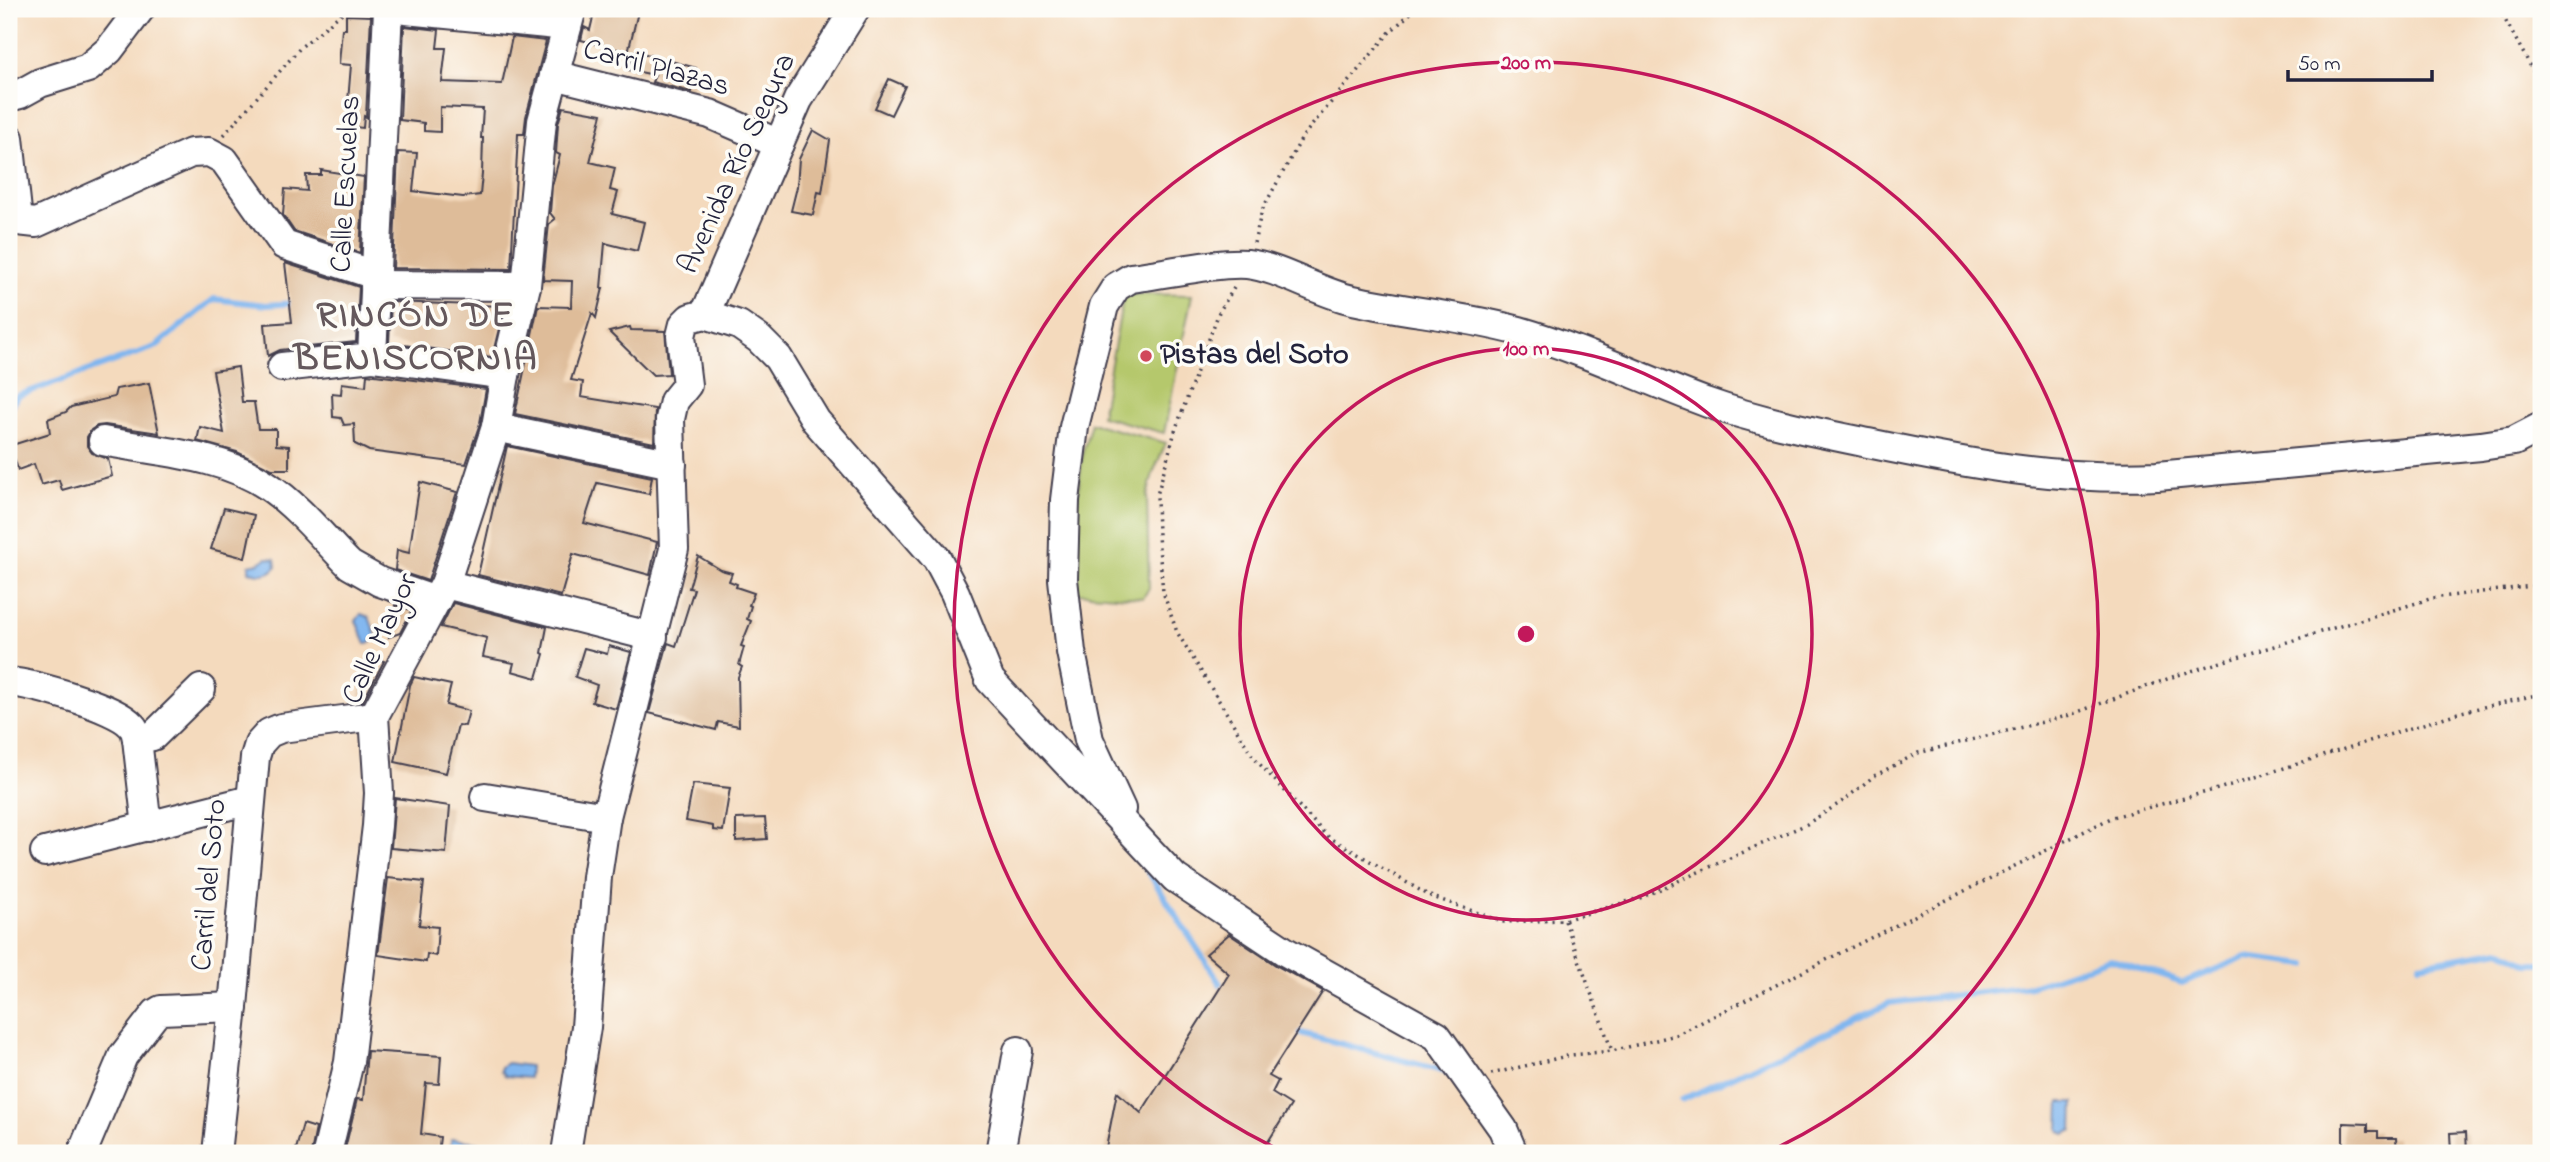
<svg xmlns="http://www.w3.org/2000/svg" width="2550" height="1162" viewBox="0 0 2550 1162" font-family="'Indie Flower',sans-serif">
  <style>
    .green { fill: #b5c86c; stroke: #6c7554; stroke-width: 2 }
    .water { fill: #80b6ef; stroke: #516c95; stroke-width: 2 }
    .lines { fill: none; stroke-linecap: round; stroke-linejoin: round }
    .stream { stroke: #80b6ef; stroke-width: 6 }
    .building { fill: #debc99 }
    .minor-casing { stroke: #423e4e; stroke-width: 32 }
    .path { stroke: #423e4e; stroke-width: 3.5; stroke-dasharray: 2 5; stroke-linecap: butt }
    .minor { stroke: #fff; stroke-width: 28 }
    .ring { fill: none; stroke: #c2185b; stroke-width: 3.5 }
    .poi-dot { fill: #d1495b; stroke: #fdfcf7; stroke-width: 2.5 }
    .labels { text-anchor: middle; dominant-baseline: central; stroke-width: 7; stroke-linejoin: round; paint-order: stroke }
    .street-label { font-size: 30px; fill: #22223b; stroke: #fdfcf7 }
    .poi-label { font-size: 30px; font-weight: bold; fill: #22223b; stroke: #fdfcf7; text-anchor: start }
    .district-label { font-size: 37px; font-weight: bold; letter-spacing: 2px; fill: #64585c; stroke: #fdfcf7 }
    .centre { fill: #c2185b; stroke: #fdfcf7; stroke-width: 3.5 }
    .ring-label { font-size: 21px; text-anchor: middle; font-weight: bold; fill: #c2185b; stroke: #fdfcf7; stroke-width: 7; stroke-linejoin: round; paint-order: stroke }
  </style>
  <rect width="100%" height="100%" fill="#fdfcf7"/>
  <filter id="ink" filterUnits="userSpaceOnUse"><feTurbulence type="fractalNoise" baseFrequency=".0143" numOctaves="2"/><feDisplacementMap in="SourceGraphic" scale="14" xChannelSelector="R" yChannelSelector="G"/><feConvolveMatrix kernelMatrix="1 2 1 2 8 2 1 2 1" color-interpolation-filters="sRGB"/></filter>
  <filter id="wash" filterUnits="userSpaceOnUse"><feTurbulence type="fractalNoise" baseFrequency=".00686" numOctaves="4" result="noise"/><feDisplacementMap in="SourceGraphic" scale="28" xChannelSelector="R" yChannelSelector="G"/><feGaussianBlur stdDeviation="1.57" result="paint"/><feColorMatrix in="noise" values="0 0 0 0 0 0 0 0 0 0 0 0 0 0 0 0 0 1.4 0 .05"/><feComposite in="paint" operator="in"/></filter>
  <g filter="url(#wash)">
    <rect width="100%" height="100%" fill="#f4dabd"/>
    <g class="green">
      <polygon points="1124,294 1192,295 1164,433 1101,416"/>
      <polygon points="1091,423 1166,443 1153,473 1147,496 1149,588 1143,598 1077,593 1074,529 1083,451"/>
    </g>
    <g class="water">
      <path d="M267,558L275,559L276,567C269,575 259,576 249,571V565L259,563Z"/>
      <polygon points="361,614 369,617 377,639 366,644 356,621"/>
      <polygon points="507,1063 530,1066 529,1078 506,1076 501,1071 501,1067"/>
      <polygon points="2060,1102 2074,1102 2073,1130 2065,1134 2059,1130"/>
      <polygon points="451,1139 478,1142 482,1145 477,1153 451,1151"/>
    </g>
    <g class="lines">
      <g class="stream">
        <polyline points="9,411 17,396 155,347 214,299 266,305 298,303"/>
        <polyline points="1140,859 1220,984"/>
        <polyline points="2420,964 2501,950 2528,964 2541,964"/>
        <polyline points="1301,1033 1450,1073"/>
        <polyline points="1682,1100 1889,1003 2031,986 2111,959 2182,983 2246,957 2307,965"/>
      </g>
    </g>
    <g id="blocks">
      <g class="building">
        <polygon points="595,9 622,9 638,12 628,52 581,40 584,27 590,30"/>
        <polygon points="346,15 371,16 366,117 364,116 363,128 346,126 351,65 339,64 342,29 346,29"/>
        <polygon points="404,26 439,30 437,48 446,48 442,82 502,84 512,37 546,41 526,117 524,134 518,134 511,269 393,268 398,152 417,153 413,191 463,197 480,195 482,174 483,138 481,138 483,109 440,107 440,132 424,131 424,123 400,120"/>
        <polygon points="635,51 696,68 691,92 652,82 655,75 629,70"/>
        <polygon points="889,79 905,86 891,115 875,108"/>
        <polygon points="563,107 602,114 590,162 615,168 610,190 618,192 612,214 644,222 637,251 605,243 601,288 603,288 596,318 592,313 571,380 583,382 581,397 655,409 654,443 515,414 538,306 571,307 572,281 543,280 549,224 555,219 550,213 552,186 560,155 556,153 558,124"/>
        <polygon points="813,130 830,140 822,193 818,192 813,215 791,211 797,187 799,159"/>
        <polygon points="321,170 364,177 360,253 294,231 283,215 285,189 307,191 306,175 321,175"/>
        <polygon points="285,263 359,287 356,342 280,350 268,356 265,324 292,322"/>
        <polygon points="391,302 502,306 504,308 492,357 389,343"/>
        <polygon points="630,327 631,330 665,331 669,374 653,375 609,332"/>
        <polygon points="238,367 242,402 254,402 258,429 276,429 276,445 289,446 289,469 272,469 237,452 197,441 200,427 224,433 213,371"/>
        <polygon points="367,374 486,389 480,423 466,464 369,451 355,444 354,424 344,425 341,418 333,417 332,393 341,394 342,383 366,386"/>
        <polygon points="149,383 159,433 105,425 97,426 91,430 87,437 87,446 92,453 108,459 112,476 62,490 59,480 41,485 34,464 18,470 15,460 9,462 9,446 50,433 48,419 66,412 71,407 114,397 116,389"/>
        <polygon points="507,446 652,477 649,494 597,483 584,523 657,542 650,575 573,554 561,596 478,575"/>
        <polygon points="420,482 457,492 428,581 395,570 397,550 409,553"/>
        <polygon points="224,508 254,515 245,558 211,549"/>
        <polygon points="698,556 721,570 732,573 729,581 737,584 736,587 754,593 749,605 751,606 747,619 751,621 741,646 744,647 739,665 742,667 738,677 739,726 718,722 716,730 649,713 667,646 668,643 676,646 694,589 689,588"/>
        <polygon points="453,603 547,627 542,653 544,654 537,678 512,671 514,663 483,657 487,638 441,627"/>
        <polygon points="395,605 412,610 400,633 389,637"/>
        <polygon points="609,646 631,652 616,709 592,702 597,685 575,677 584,648 607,654"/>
        <polygon points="368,656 384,661 363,701 360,701 361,676"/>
        <polygon points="414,677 451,685 446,705 469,711 465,726 458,725 446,773 395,762 410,685"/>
        <polygon points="693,784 730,788 723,831 713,830 713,826 686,821"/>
        <polygon points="395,798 450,806 446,853 391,848"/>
        <polygon points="765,818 767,839 736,841 736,819"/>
        <polygon points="388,878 424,882 419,925 438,927 436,956 427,954 426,962 378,955"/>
        <polygon points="1229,934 1277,966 1323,991 1269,1076 1278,1081 1272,1093 1291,1105 1261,1153 1105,1153 1117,1092 1141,1113 1229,974 1206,954"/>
        <polygon points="367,1051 441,1056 439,1084 426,1083 421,1134 440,1137 438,1153 344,1153 357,1099 363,1100"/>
        <polygon points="2343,1123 2368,1124 2368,1131 2378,1131 2378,1138 2396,1138 2397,1153 2343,1153"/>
        <polygon points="303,1124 316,1128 311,1153 295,1153"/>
        <polygon points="2466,1132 2467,1153 2451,1153 2450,1133"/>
      </g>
    </g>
  </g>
  <g filter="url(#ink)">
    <use href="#blocks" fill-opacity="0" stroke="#423e4e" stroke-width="2"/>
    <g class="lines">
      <defs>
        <g id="minor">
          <polyline points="396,9 567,26"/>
          <polyline points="554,75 710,114 779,144"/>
          <polyline points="9,97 20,94 40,83 88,68 109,50 140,9"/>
          <polyline points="9,138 18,220"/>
          <polyline points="9,220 36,223 191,153 209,152 224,160 284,245 375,275"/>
          <polyline points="375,285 526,286"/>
          <polyline points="705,314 798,100 855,9"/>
          <polyline points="372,357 505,375"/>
          <polyline points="282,367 372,357 388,9"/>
          <polyline points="496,427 672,464"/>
          <path d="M103,441C158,452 221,454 268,486C299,507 324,539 350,565L380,582L436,601"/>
          <polyline points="445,584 653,637"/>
          <path d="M9,682C33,684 116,707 131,725C135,728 136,734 137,739L147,827"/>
          <polyline points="137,739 153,736 201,689"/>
          <polyline points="485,797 606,817"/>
          <path d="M1121,809L1089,740L1071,652L1063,579L1065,500L1074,427L1104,306L1116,287L1131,278C1165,274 1215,262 1247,264C1279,267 1319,293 1353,300C1408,312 1465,316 1519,331C1584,350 1645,380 1708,403C1759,421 1815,432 1868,443C1964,463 2059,481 2157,476L2481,446L2514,441L2541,427"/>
          <polyline points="45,852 250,800"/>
          <polyline points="82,1153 123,1056 156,1013 161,1010 233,1007"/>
          <polyline points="217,1153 233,1007 255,757 259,744 269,733 281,728 374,716"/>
          <polyline points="327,1153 349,1062 377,826 379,793 374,716 445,584 496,427 505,375 526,286 542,121 572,9"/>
          <polyline points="566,1153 586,1027 597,877 606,817 674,549 670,419 674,401 687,385 681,336 684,324 690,318 705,314 739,325 759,339 778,358 816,421 937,559 955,593 990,680 1027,720 1175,878 1286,952 1437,1036 1503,1129 1513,1153"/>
          <polyline points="1000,1153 1018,1051"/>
        </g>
      </defs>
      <use href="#minor" class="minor-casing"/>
      <g class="path">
        <polyline points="2499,9 2541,85"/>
        <polyline points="224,135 301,47 347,9"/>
        <polyline points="1254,243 1262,210 1303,136 1389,33 1415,9"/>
        <polyline points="1234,288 1219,312 1176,428 1157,495 1158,536 1163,592 1177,632 1254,758 1327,836 1430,896 1504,922 1564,920 1640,898 1807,824 1843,801 1874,776 1918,753 2067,716 2178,675 2433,598 2541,585"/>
        <polyline points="1565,921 1612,1051"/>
        <polyline points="1491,1074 1571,1055 1612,1051 1676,1035 2113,817 2218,789 2461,712 2541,694"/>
      </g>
      <use href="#minor" class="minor"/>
    </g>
  </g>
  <g class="ring">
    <circle cx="1526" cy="634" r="286"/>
    <path d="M1284 1152A572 572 0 1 1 1768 1152"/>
  </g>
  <circle class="poi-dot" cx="1146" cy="356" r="7"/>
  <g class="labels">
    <g class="street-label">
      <text transform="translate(656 69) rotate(15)">Carril Plazas</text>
      <text transform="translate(738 164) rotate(-65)">Avenida Río Segura</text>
      <text transform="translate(347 184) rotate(-87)">Calle Escuelas</text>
      <text transform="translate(381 639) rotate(-65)">Calle Mayor</text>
      <text transform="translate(210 885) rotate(-85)">Carril del Soto</text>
    </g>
    <g class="poi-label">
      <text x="1160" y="356">Pistas del Soto</text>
    </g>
    <g class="district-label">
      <text x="416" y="317">RINCÓN DE<tspan x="416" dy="43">BENISCORNIA</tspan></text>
    </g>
  </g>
  <circle cx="1526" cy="634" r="10" class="centre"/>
  <g class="ring-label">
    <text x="1526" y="69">200 m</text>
    <text x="1526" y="355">100 m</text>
  </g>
  <rect width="2550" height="1162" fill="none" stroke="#fdfcf7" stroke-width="35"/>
  <path d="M2288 70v10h144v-10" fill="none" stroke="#22223b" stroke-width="3.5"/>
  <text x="2298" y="70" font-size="21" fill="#22223b" stroke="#fdfcf7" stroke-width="5" paint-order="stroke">50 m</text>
</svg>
